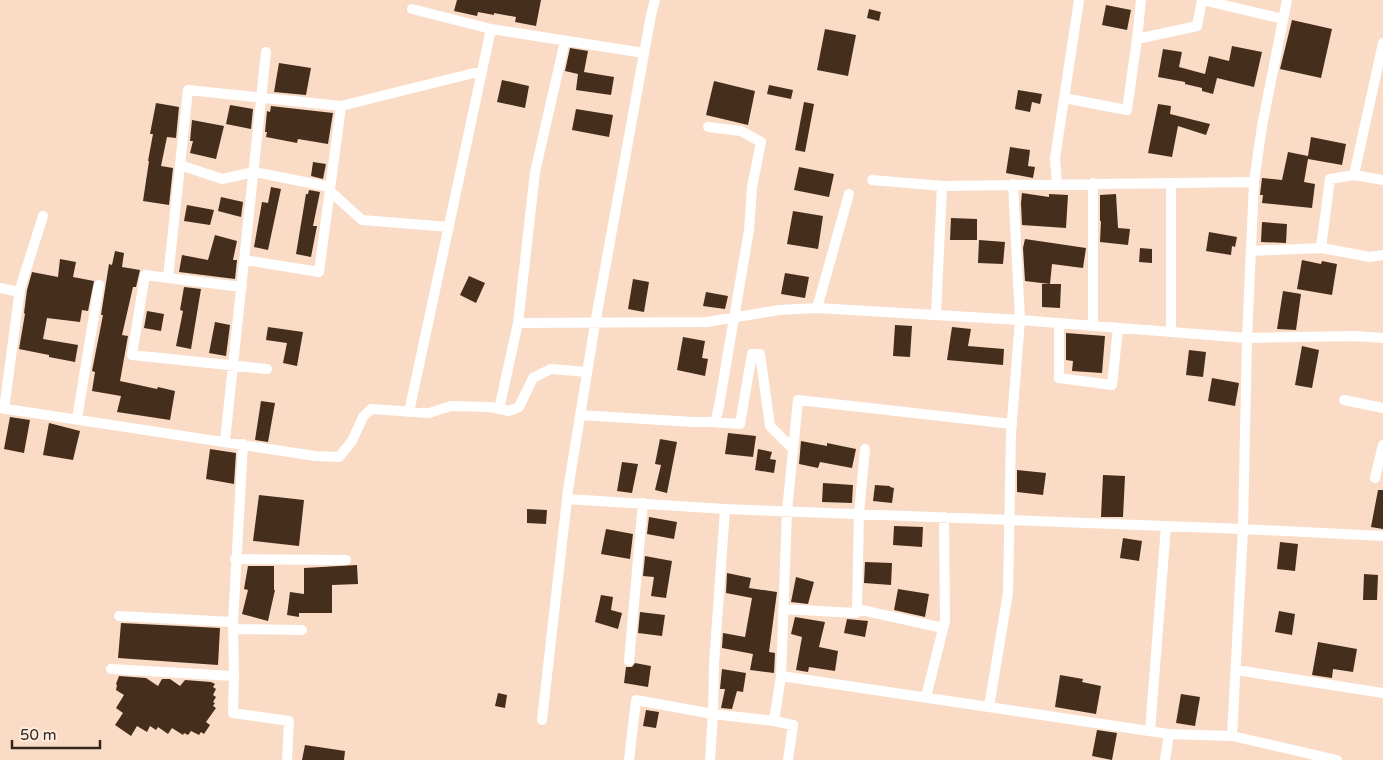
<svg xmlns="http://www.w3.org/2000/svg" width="1383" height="760" font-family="'Varela Round',sans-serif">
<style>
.building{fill:#452e1c}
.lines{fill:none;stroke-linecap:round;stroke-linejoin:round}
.minor{stroke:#fff;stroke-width:10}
</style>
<rect width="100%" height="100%" fill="#fadbc5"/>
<path class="building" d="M457,0H541L536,26L515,22L516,17L494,13V15L478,12L477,16L454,11Z
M1106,5L1131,10L1127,30L1102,25Z
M869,9L881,12L879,21L867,18Z
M1292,20L1332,29L1321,78L1280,69Z
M825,29L856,35L848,76L817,70Z
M1232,46L1262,52L1254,87L1217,78L1213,94L1202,91V88L1185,84V82L1158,77L1163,49L1182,52L1179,67L1205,74L1209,56L1229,61Z
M570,48L588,51L584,72L614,77L611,95L576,90L578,74L565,71Z
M279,63L311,68L306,95L274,92Z
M502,80L529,86L525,108L497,102Z
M714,81L755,91L748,125L706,115Z
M769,85L793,90L791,99L767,94Z
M1018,90L1042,94L1040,104L1032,102L1030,112L1015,109Z
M804,102L814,104L805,152L795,150Z
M156,103L179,107L176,138L167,137L161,166L173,168L169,205L143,201L149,161H148L153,134H150Z
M1158,104L1171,106L1170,114L1210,124L1206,135L1178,126L1172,157L1148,153Z
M230,105L253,109L251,129L226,124Z
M271,106L333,113L328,144L298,139L297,143L266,137L267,132H265L267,111L270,112Z
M576,109L613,115L609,137L572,130Z
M192,120L224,126L216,159L190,153L193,141H190Z
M1311,137L1346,144L1342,165L1308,159L1304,182L1315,184L1312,208L1262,203L1263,195H1260L1262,178L1282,180L1288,152L1308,156Z
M1010,147L1030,150L1028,166L1035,167L1033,178L1006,173Z
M313,162L326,164L323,179L311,176Z
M799,167L834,174L829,197L794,190Z
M271,187L281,189L268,250L254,247L262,202L268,203Z
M309,190L320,192L313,226H317L311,257L296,254L306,194H308Z
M1022,193L1049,197V194L1068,195L1066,228L1022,225L1021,203Z
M1116,194L1118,228L1130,229L1128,245L1100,242L1101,221H1100V195Z
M221,197L243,202L241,217L218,211Z
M187,205L214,210L210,225L184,221Z
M793,211L823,216L818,249L787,244Z
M951,218L977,219V240H950Z
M1262,222L1287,224L1286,243L1261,242Z
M1209,232L1237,237L1235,247L1232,246L1231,255L1206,251Z
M215,235L237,241L233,260H237L235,279L179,272L182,255L208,260Z
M1025,239L1086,248L1083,268L1052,264L1050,284L1025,281L1023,248Z
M979,240L1005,242L1003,264L978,263Z
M1140,248L1152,249V263L1139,262Z
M115,251L124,253L122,267L140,270L136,287H133L122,335L128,336L120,381L157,389L158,387L175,391L170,420L117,412L121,396L92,391L95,372L92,371L103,315H101L106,283L109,264L112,265Z
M60,259L76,262L73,277L94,281L88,311L82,310L80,322L47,318L43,339L78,345L75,362L49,357V355L19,349L25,314L24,313L27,290L32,272L58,277Z
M1302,260L1321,264L1322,261L1337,264L1332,295L1297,289Z
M785,273L809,277L805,298L781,294Z
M469,276L485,283L476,303L460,295Z
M633,279L649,282L644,312L628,309Z
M1042,284H1061L1060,308L1042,307Z
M184,287L201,289L191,349L176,346L183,311L180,310Z
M1283,291L1301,294L1296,330L1277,329Z
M706,292L728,296L725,309L703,306Z
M147,311L164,314L161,331L144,328Z
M215,322L230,325L226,356L209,353Z
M895,325L912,326L910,357L893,356Z
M268,327L303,332L297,366L283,363L287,343L266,340Z
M952,327L971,329L968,346L1004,349L1003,365L947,360Z
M1066,333L1105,336L1102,373L1072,371L1073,361L1066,360Z
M683,337L705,341L702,358L708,359L705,376L677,370Z
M1302,346L1319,350L1312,388L1295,385Z
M1189,350L1206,352L1203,377L1186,375Z
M1212,378L1239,383L1235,406L1208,401Z
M261,401L275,403L268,442L255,440Z
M10,417L30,420L24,453L4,449Z
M49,423L80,431L73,460L43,455Z
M728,433L756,436L753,457L725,454Z
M660,439L677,442L667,493L655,490L661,465L655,464Z
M801,441L827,446V443L856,449L852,468L820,462L818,468L799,464Z
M210,449L236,453L234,484L206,479Z
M758,449L772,452L770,459L776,460L774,473L755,470Z
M622,462L638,464L632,493L617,491Z
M1017,470L1046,473L1043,495L1017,492Z
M1103,475L1125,476L1123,517H1101Z
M823,483L853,485L852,503L822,502Z
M875,485L890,486V487L894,488L892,503L873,501Z
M1378,490H1383V529L1371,527Z
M259,495L304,500L299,546L253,541Z
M527,509L547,510L546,524L527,523Z
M649,517L677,522L674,539L647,534Z
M894,526L923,527L922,547L893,545Z
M606,529L633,534L630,559L601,554Z
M1123,538L1142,541L1139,561L1120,558Z
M1280,542L1298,544L1295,571L1277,569Z
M645,556L672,561L666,598L651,596L654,577L643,576Z
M865,562L892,563L891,585L864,583Z
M357,565L358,584L332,585V613H299V617L287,615L290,592L304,594V568Z
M248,566H274V590H275L268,621L242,614L248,590L244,589Z
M727,573L751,578L749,588L777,592L769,652L775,653L774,673L750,670L753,654L722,648L723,633L745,637L752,598L726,593Z
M1364,574L1378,575L1377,600H1363Z
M796,577L814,582L808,604L791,602Z
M898,589L929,594L925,617L894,610Z
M601,595L613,597L611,610L622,613L618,629L595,622Z
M1279,611L1295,614L1292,635L1275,632Z
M640,612L665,615L662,636L638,633Z
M795,617L825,622L819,647L838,651L835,671L809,667L808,672L796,670L802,637L791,634Z
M847,619L868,621L865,637L844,633Z
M121,623L220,628L218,665L118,658Z
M1318,642L1357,649L1353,672L1333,669L1332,678L1312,675Z
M635,663L651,666L648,687L624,683L626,667H632Z
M722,669L746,673L743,692L737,691L732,709L721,708L725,689H720Z
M1060,675L1083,679L1082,682L1101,686L1096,714L1055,707Z
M119,676L146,678L158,686L162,679H170L180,686L185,680L211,682L215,684L213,687L216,689L213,695L216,697L213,702L215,703L213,706L216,708L206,722L210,725L204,734L201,732L199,735L191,731L188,735L184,733L183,735L172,728L168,734L158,727L156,730L150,726L147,732L137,726L131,736L115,725L123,713L116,708L124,695L116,690L117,685L116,684Z
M498,693L507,695L505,708L495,706Z
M1181,694L1200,697L1195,726L1176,723Z
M646,710L659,712L656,728L643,726Z
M1097,730L1117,733L1112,760L1092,756Z
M305,745L345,751L344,760H302Z"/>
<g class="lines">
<path class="minor" d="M1202,0L1283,19
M412,9L491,29L644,53
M1137,39L1197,26L1202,0
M1064,98L1127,110L1137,39L1141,0
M341,106L482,71
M180,165L222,179L254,172L330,187
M1354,175L1383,43
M872,180L942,186
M1093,183V326
M1057,184L1055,158L1079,0
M330,191L362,220L449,227
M1321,248L1330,179L1354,175L1383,180
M1251,251L1321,248L1370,257L1383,255
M245,260L319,272L341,106L188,90L168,278L145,275L132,355L267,369
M168,278L242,287
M0,288L19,292
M817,308L849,194
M936,315L942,186L1254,182
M518,323L707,322L779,310L817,308L1020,320L1247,338L1354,336L1383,338
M1059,323V378L1112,385L1118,328
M1171,332V183
M1344,400L1383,408
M0,408L315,456L339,457L352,441L363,417L371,409L429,413L451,406L490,407L509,411L519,407L533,378L551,369L587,372
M4,409L20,289L43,216
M499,409L518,323L535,172L565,41
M409,412L491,29
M580,415L693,422H715L719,406L749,230L752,187L761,142L741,131L708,127
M77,419L99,285
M713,422L740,424L752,354H760L770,426L793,449
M225,441L266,52
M243,444L233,622L234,676L233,713L289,721L287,760
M1375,478L1383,445
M567,499L725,509L1243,529L1383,536
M235,559L346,560
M783,609L856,613L857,609L943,628
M857,609L859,514L865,449
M119,616L233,622
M233,629L302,630
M629,661L643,503
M111,669L234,676
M1236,670L1383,693
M781,676L1169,734L1232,736L1337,760
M926,697L945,621L944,517
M989,707L1008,593L1011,433L1020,320L1013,184
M542,720L568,490L595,324L651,15L655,0
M1150,731L1166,526
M1232,736L1243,529L1247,338L1254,182L1262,126L1287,0
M629,760L636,700L713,714L714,664L725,509
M710,760L713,714L774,721
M788,760L793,725L774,721L781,676L787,511L798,400L1012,424
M1165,760L1169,734"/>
</g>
<path d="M12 740v8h88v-8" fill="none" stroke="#32261e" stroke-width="2.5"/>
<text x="20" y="740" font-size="15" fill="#32261e" stroke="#feebde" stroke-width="4" paint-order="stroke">50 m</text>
</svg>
